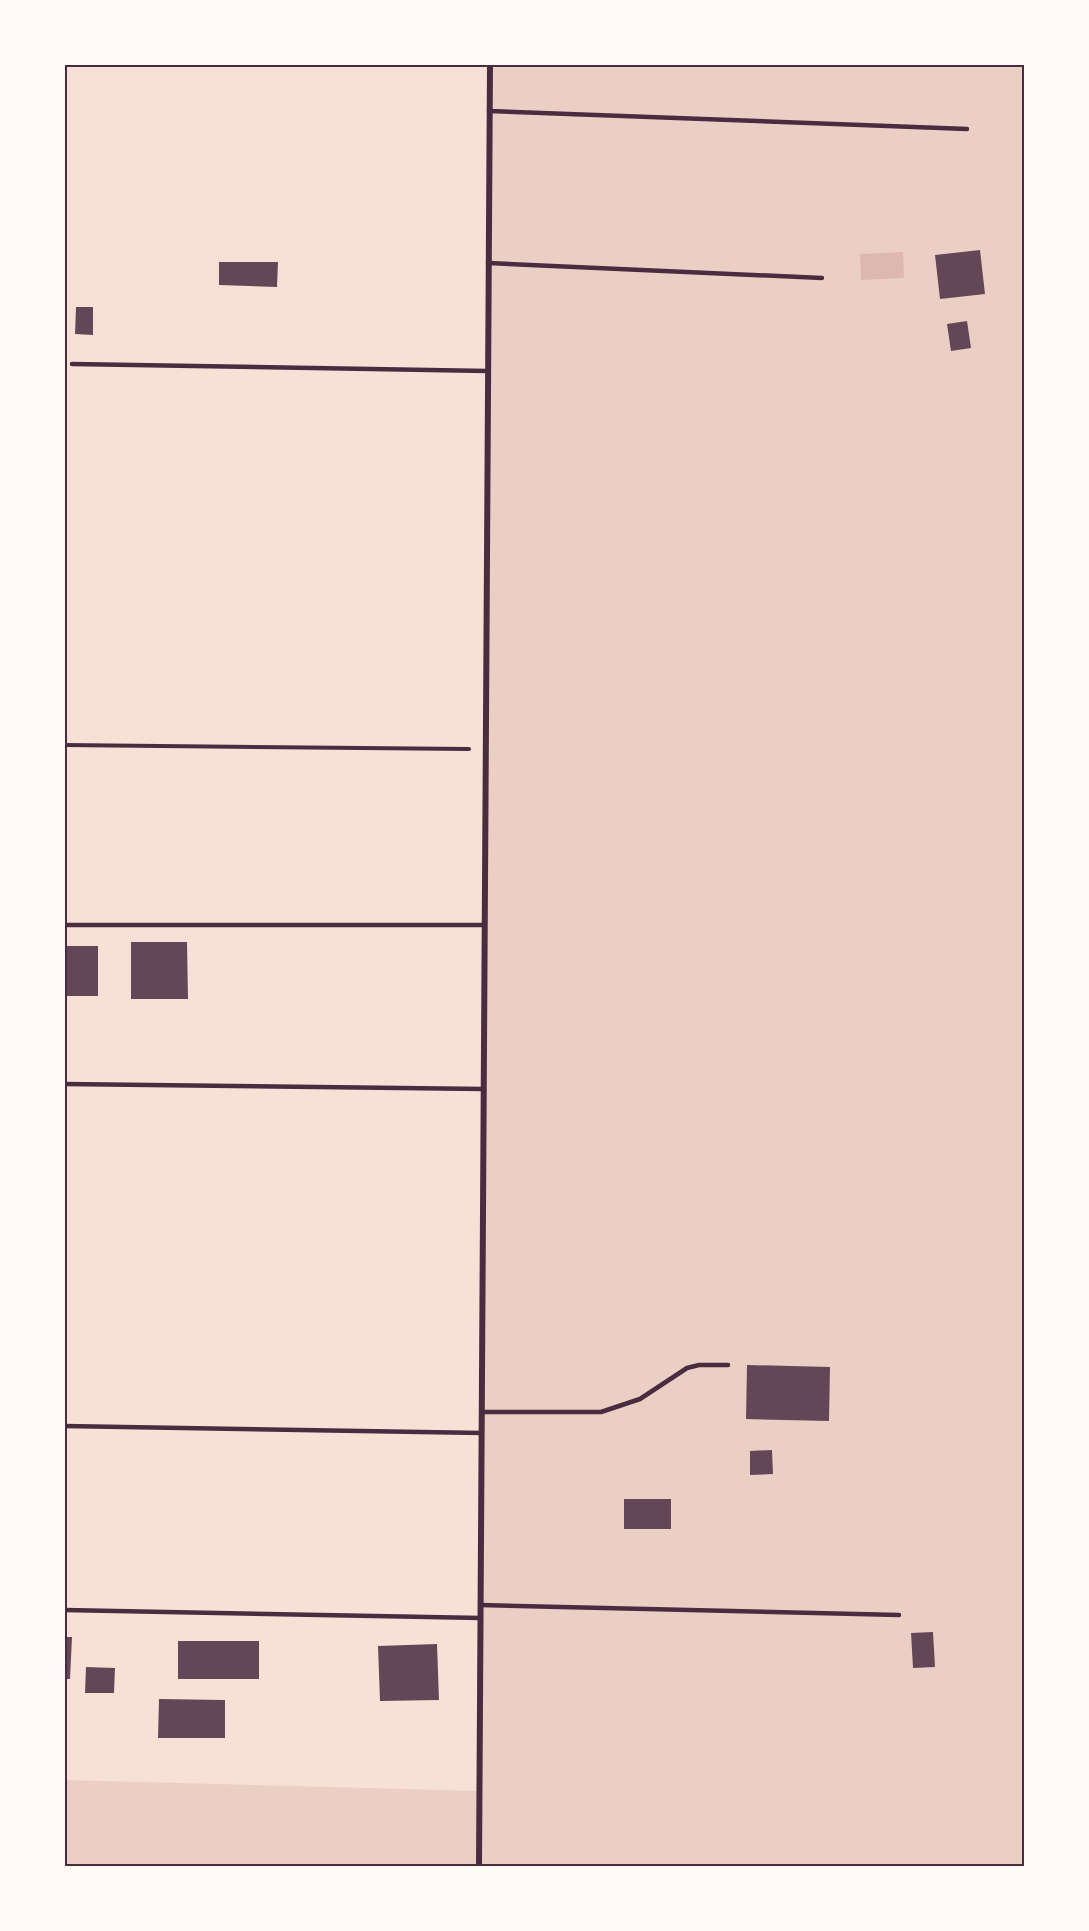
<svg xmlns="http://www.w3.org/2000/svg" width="1089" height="1931" font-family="'Zilla Slab',serif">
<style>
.green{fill:#ebcfc5}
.water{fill:#dcb8b0}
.building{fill:#644757}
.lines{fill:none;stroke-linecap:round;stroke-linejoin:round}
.path{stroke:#4a2c40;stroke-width:4}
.service{stroke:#4a2c40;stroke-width:4.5}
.minor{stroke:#4a2c40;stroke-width:6}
.neatline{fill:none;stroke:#4a2c40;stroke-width:2}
</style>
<rect width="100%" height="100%" fill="#f7e1d7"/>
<path class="green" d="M490,65H1024V1866H65V1780L479,1791Z"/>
<path class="water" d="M903,252L904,278L861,280L860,254Z"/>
<path class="building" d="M980,250L985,294L940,299L935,255Z
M219,262H278L277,287L219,285Z
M76,307H93V335L75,334Z
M967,321L971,348L951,351L947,324Z
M131,942H187L188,999H131Z
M64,946H98V996H64Z
M747,1365L830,1367L829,1421L746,1419Z
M772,1450L773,1474L750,1475V1451Z
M624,1499H671V1529H624Z
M933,1632L935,1667L913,1668L911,1633Z
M64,1637H72L70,1679H64Z
M178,1641H259V1679H178Z
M437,1644L439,1700L380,1701L378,1646Z
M86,1667L115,1668L114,1693H85Z
M159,1699L225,1700V1738H158Z"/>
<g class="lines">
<path class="path" d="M64,745L469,749"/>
<path class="service" d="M489,111L967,129
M488,263L822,278
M72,364L488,371
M64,925H484
M64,1084L484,1089
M482,1412H601L640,1399L687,1368L699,1365H728
M64,1426L482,1433
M480,1605L899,1615
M64,1610L481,1618"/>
<path class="minor" d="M479,1866L490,64"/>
</g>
<rect width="1089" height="1931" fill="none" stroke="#fffaf5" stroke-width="132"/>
<rect x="66" y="66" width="957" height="1799" class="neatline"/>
</svg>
